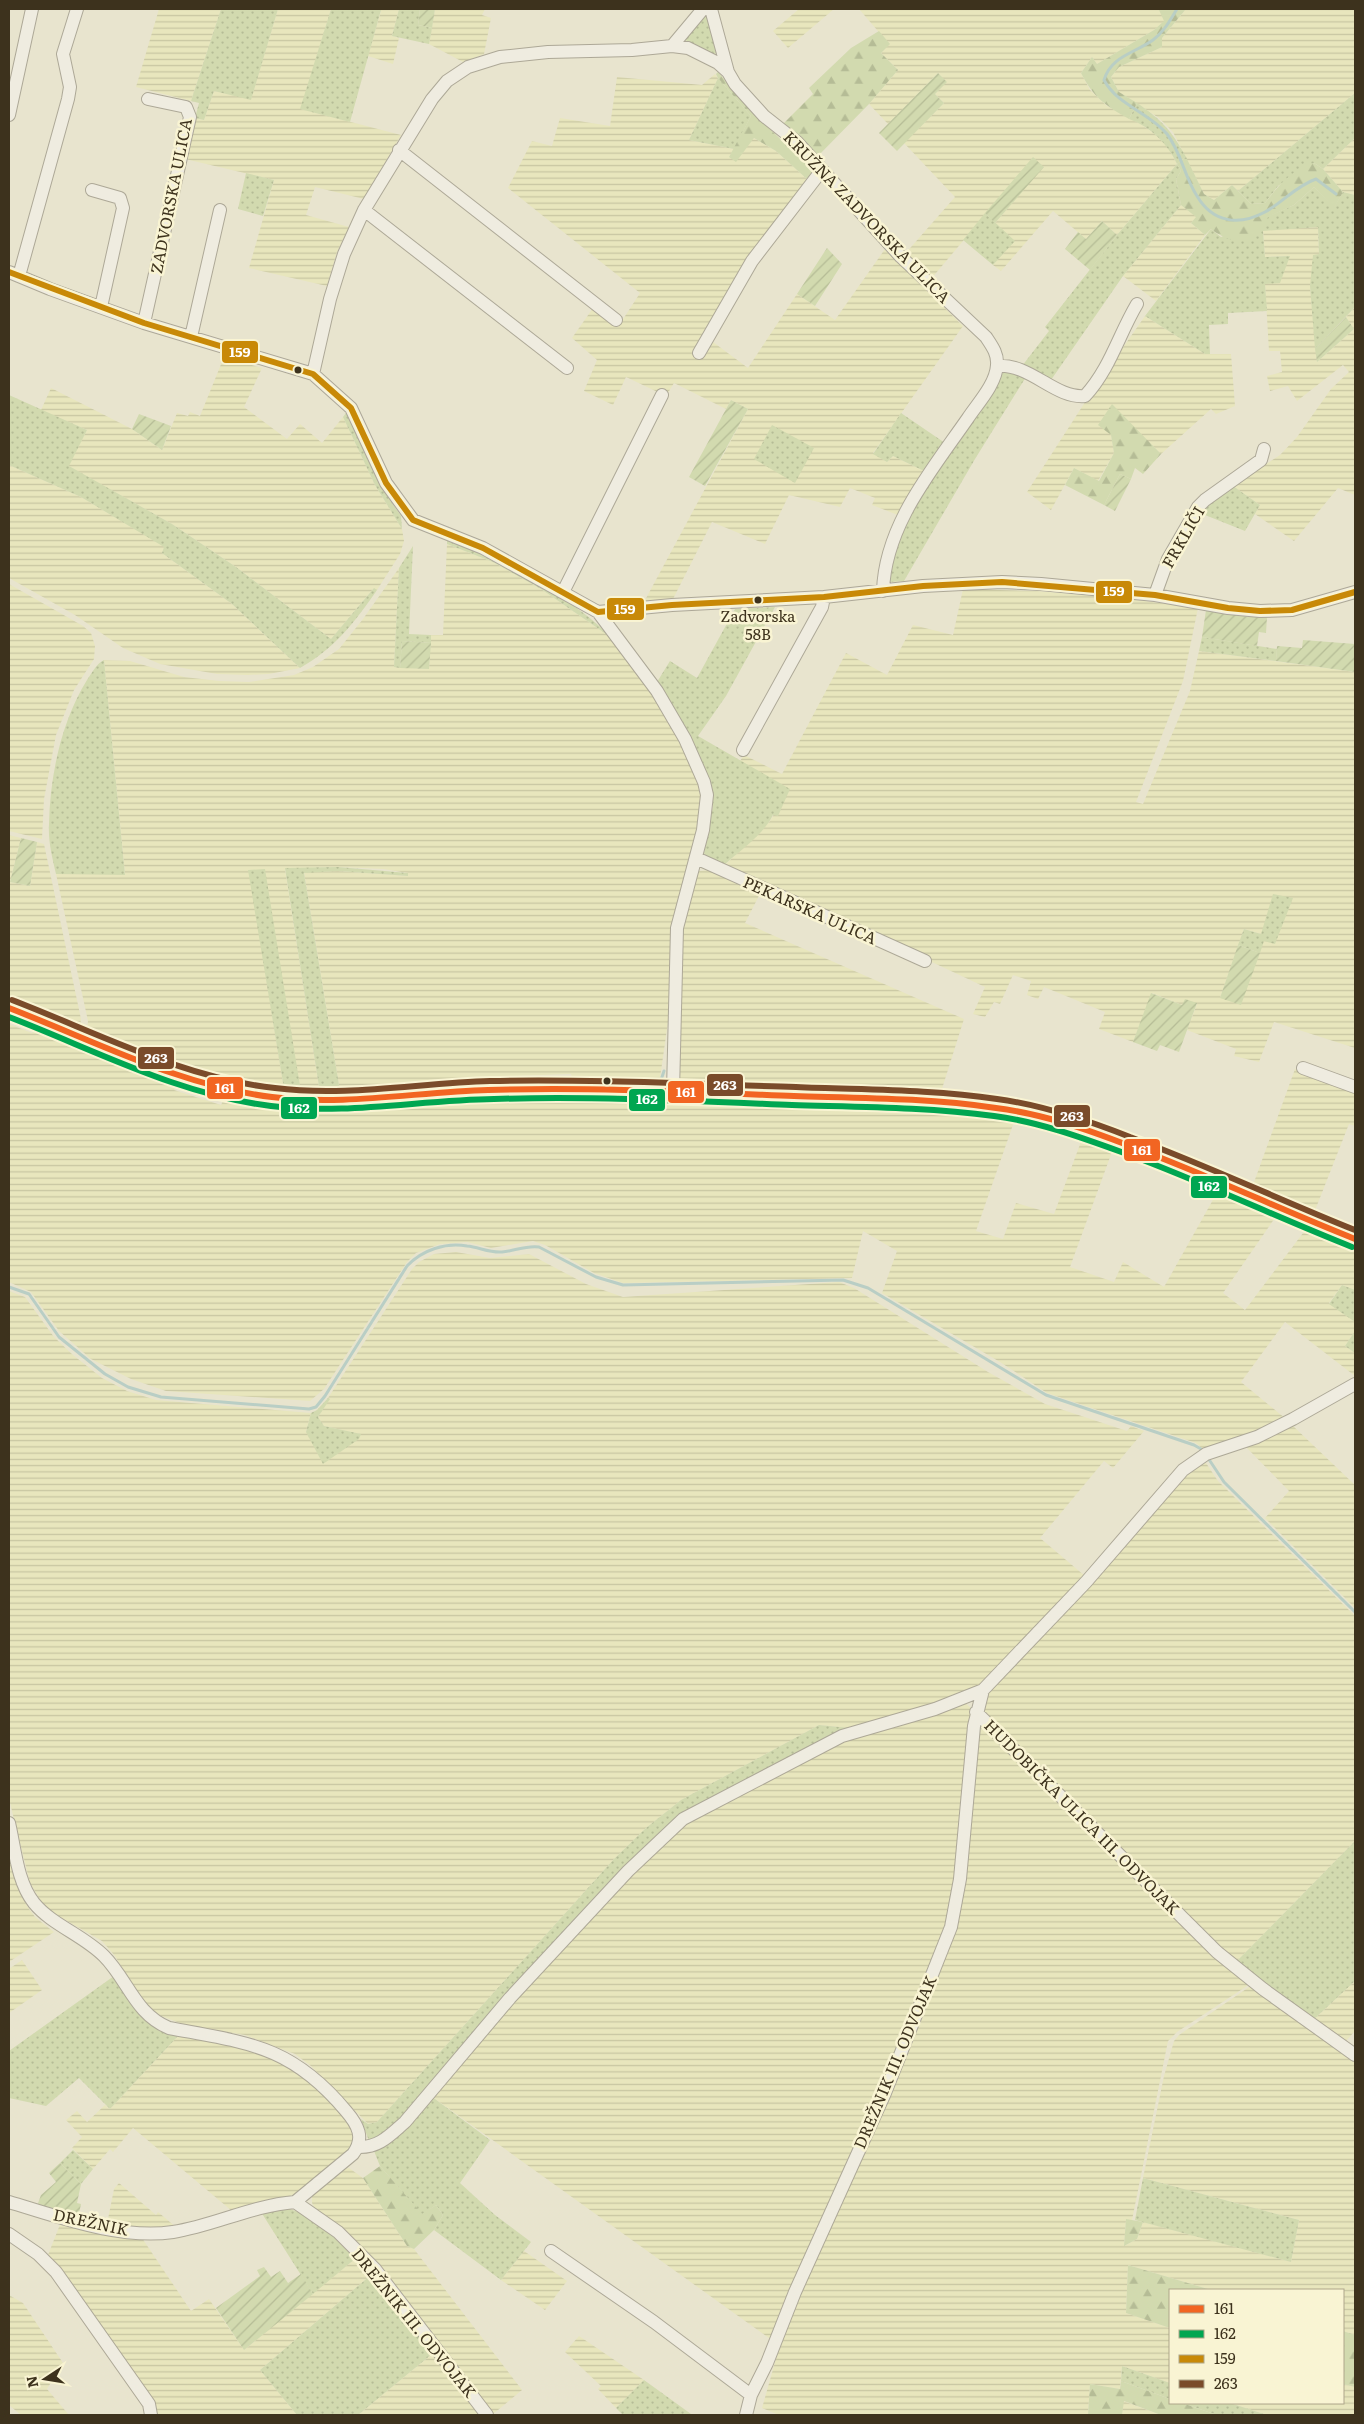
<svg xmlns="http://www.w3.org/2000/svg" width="1364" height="2424" font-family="Literata,serif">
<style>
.farmland{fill:url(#farmland-rules);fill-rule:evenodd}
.grass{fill:url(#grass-dots)}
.forest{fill:url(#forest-firs)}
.garden{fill:url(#garden-furrows)}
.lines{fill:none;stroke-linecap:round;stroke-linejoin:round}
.stream{stroke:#b9cec5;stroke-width:3}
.street-casing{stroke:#ada897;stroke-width:14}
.secondary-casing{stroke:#9d9886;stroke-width:19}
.street{stroke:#efece0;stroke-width:12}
.secondary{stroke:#efece0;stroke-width:18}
.bus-1-casing{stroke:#f9f4d3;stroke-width:10}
.bus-2-casing{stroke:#f9f4d3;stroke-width:10}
.bus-3-casing{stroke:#f9f4d3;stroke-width:10}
.bus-4-casing{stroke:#f9f4d3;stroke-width:10}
.bus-1{stroke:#f26522;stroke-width:6}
.bus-2{stroke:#00a651;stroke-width:6}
.bus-3{stroke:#c88907;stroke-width:6}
.bus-4{stroke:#7a4b2a;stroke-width:6}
.bus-dot{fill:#3d321d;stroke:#f9f4d3;stroke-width:2}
.labels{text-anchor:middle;stroke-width:5;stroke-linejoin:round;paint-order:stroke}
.bus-label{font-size:15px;fill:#3d321d;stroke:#f9f4d3}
.street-label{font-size:16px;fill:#3d321d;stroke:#f9f4d3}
.line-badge{stroke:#f9f4d3;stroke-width:2}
.badge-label{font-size:14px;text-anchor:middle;font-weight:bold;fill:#fff}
</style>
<defs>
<pattern id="farmland-rules" width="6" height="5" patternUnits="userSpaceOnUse" patternTransform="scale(1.25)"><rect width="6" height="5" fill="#e8e6bd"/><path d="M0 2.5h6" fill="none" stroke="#c8c6a2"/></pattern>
<pattern id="grass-dots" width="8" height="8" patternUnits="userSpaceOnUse" patternTransform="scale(1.25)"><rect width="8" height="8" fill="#d2daaf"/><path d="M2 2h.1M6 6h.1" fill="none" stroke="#b5bc96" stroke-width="1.8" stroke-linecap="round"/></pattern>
<pattern id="forest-firs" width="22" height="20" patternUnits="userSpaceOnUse" patternTransform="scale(1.25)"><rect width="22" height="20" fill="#d2daaf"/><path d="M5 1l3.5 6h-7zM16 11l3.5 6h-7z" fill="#b5bc96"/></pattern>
<pattern id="garden-furrows" width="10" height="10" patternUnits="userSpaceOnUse" patternTransform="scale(1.25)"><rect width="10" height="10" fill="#d2daaf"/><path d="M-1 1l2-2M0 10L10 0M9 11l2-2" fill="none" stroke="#b5bc96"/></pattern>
</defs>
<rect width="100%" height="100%" fill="#e8e4ce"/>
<path class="farmland" d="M159,9H221L191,101L136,87Z
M278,9H331L301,109L401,135L364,199L315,187L306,215L349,227L337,252L327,286L249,268L274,180L185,159L195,118L204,120L214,91L251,99Z
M376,9H399L392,36L399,38L393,64L368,56L381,11Z
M435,9H485L482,15L491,18L484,54L463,62L429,44Z
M799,9H834L788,48L773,31Z
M859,9H1160L1165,21L1154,30L1097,64L1092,57L1081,73L1090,90L1107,106L1139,123L1155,134L1168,147L1177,164L1117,235L1102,221L1086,239L1053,211L1001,271L993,265L1014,241L995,223L1043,167L1033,158L931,279L904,255L955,197L904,143L944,103L935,94L946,82L938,73L888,124L869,104L898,70L881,53L889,44Z
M1186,9H1355V93L1238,191L1232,185L1214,200L1204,194L1173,132L1159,118L1119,92L1111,77L1119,67L1162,47V38Z
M715,74L718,78L689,140L734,149L729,157L754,138L776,151L808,180L697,352L704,357L713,342L748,368L797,294L835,320L885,249L963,326L873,453L887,462L893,456L924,471L898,515L872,505L875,498L850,488L840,507L789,495L765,544L712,522L673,599L644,602L748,409L731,400L726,409L674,383L666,396L626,377L613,405L584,391L597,360L572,338L593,308L618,327L640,293L508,188L532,141L552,146L560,118L610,126L617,77L702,85Z
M1355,138V195L1343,192L1323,169Z
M1181,205L1197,217L1191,223L1205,235L1156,301L1123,276Z
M1318,227L1319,254L1310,286L1317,362L1354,329L1346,317L1355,307V495L1338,488L1294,541L1255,514L1260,505L1233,486L1280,455L1297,437L1331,389L1349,372L1343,365L1297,401L1288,386L1270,391L1267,376L1282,372L1280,351H1269L1265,284L1290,256L1265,257L1263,230Z
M1145,316L1205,354H1231L1235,406L1216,414L1211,409L1161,454L1111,405V435L1114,453L1098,481L1074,468L1051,510L1027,492L1089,396Z
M224,357L262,368L244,407L287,439L300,424L322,443L343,417L375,485L402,529L404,541L400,554L377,590L373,589L331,639L236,567L172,524L68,466L87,430L41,410L51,388L132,429L162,450L177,413L188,416L190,412L200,416Z
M9,465L81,497L165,547L162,553L232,604L300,668L269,674L248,675L217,674L160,664L123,648L75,615L9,578Z
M447,544L493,562L541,589L609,636L652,694L679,740L698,783L701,799L699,826L671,926L668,1022L660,1078L572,1077L571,1074L484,1077L340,1091L304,872L338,871L408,876V873L383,869L338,867L285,869L320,1093L301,1092L249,870L284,1089L255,1086L196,1070L166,1061L87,1031L88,1021L56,874H125L104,660L130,661L184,677L219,681L249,682L294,675L313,667L339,649L363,619L399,568L394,667L429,669L431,635H443Z
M9,584L83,626L91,633L95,646L94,659L74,690L56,735L44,799L42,839L9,831Z
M963,589L1036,591L1121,598L1198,608L1183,681L1136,802L1143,804L1190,691L1199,651L1355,672V1048L1274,1022L1259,1062L1234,1056L1236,1049L1187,1030L1197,1004L1182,1005L1152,993L1133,1042L1099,1029L1105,1012L1044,987L1038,999L1027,995L1031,981L1013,975L1000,1004L994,1002L985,1017L973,1014L985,987L725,865L770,821L789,789L740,761L744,755L782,774L846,653L887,675L913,625L953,635ZM1244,929L1261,934L1275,943L1264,940L1220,998Z
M9,835L21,838L10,882L30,886L37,842L44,844L81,1019L80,1029L9,1000Z
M712,870L761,892L745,923L964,1019L941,1092L683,1083L679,1078L681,932L698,871Z
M9,1024L32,1033L36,1029L139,1071L177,1084L174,1090L221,1105L223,1101L290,1112H358L517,1099L665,1105L935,1110L1015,1119L976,1231L1003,1239L1016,1203L1054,1214L1082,1139L1113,1149L1070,1267L1114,1282L1123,1262L1164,1287L1219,1189L1277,1215L1223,1293L1245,1310L1306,1229L1355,1250V1290L1342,1285L1329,1303L1355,1322V1331L1345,1346L1355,1353V1376L1285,1322L1241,1382L1286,1419L1252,1435L1204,1450L1196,1443L1047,1393L1000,1362L882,1293L897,1251L863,1231L852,1278L623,1283L594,1273L545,1245L533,1241L491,1248L467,1242L440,1244L416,1253L407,1262L324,1389L310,1401L166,1391L131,1379L91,1359L59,1331L31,1292L9,1282Z
M1295,1069L1355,1091V1126L1349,1124L1314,1213L1253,1185Z
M456,1252L490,1258L529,1254L586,1284L623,1297L839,1282L854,1288L988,1372L1045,1404L1127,1431L1131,1426L1144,1431L1113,1468L1104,1461L1040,1538L1085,1576L978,1689L899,1715L849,1728L819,1725L681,1800L646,1828L614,1859L377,2122L368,2124L311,2066L295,2054L245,2035L185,2025L156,2014L138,1994L115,1956L102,1941L55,1914L42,1903L30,1883L9,1799V1291L25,1297L54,1337L73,1355L102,1378L127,1391L156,1400L311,1413L306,1432L360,1434L324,1426L318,1417L329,1399L328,1398L412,1269L419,1262L434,1254Z
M1292,1425L1355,1485V1608L1265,1518L1289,1491L1246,1447Z
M1204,1460L1218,1481L1355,1616V1841L1235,1963L981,1711L988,1693L1176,1484Z
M965,1703L972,1709L960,1839L947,1923L921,1994L773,2341L431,2096L465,2056L631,1875L683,1824L828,1746Z
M979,1726H984L1250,1984L1177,2032L1168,2041L1132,2220H1126L1124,2246L1137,2239L1143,2222L1291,2262L1299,2220L1143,2178L1164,2076L1174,2041L1179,2035L1252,1985L1355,2059V2335L1343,2331V2290H1211L1128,2265L1126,2313L1170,2328V2383L1122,2366L1120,2389L1090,2384L1088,2415H779L762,2408L785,2327L946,1954Z
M9,1848L21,1892L27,1906L35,1917L54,1932L9,1962Z
M22,1960L42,1990L9,2013V1969Z
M1355,1981V2031L1344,2043L1312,2021Z
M178,2036L224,2043L288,2063L348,2118L354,2135L350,2148L340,2160L300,2191L286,2198L232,2211L133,2128L113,2152L110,2149L93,2169L72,2148L82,2137L66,2120L77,2111L87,2122L105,2105L110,2109Z
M349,2168L363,2178L407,2246L414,2249L522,2390L492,2415L399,2295L316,2210L312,2203V2195L343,2169Z
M119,2183L156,2215L158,2212L177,2228L158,2230L107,2224L114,2189Z
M61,2222L142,2238L191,2311L209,2299L244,2350L356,2258L372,2274L260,2370L297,2415H154L63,2274L48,2255Z
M524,2251L567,2281L545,2310L501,2280Z
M9,2295L23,2303L63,2363L47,2389L69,2415H21L9,2405Z
M579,2336L644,2380L616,2408L598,2389L601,2386L565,2352Z
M432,2354L480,2415H358Z
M1343,2384L1355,2387V2415H1267L1230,2403H1343Z
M1123,2401L1161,2415H1122Z"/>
<path class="grass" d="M221,9H278L251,100L214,91L204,120L195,118L199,103L191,101Z
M331,9L381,10L350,122L300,109Z
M399,9H420L418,25L432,28L429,44L392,36Z
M705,16L709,17L717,53L714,54L685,40Z
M718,78L751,116L734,149L689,140Z
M1355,93V138L1323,169L1314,163L1278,186L1265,203L1251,204L1238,191Z
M1137,103C1162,120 1172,131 1186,157L1177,164L1181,171L1176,179L1181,205L1123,276L1051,380L1022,366L1049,331L1045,327L1117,235L1177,164C1167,143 1151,127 1129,119Z
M246,173L274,180L263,216L238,209Z
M1314,187L1334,207L1343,192L1355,195V307L1315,349L1310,286L1313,255L1319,254L1318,227L1263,231L1265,257L1290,256L1280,283L1265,284L1267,311L1228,313V324L1209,325L1210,354H1205L1145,316L1211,229L1221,237L1294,205Z
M985,213L1015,241L993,265L963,240Z
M1007,370L1026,377L975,459L904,581L890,582L893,554L910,516L937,471L992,394L1002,374Z
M9,395L87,430L69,466L172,524L236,567L331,639L374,588L377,590C355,622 334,649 300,668L232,604L162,553L164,547L81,497L9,465Z
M346,413L380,485L401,516L402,529L375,485L343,417Z
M901,413L945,443L924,471L893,456L887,462L873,454Z
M772,425L814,448L795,483L754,459Z
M1233,486L1260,505L1245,531L1200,513L1206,505Z
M447,540C492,556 578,600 609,636L541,589L493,562L447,544Z
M413,546L409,634L431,635V643L402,641L400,668L394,667L399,568Z
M775,607L726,696L698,736L790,789L778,816L773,815C763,835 741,850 724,865L706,857L704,853L713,806V795L657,682L670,661L697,678L735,609Z
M1202,637L1277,649L1276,661L1199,651Z
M104,660L125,875L56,874C52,857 48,841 49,824C50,776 61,722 87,680C92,673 96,664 104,660Z
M338,867L408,873V876L338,871L304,873L340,1091L320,1093L285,868Z
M265,869L301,1092L284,1089L248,870Z
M1273,894L1293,898L1275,944L1264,941L1260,953L1238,945L1244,929L1261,934Z
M1342,1285L1355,1290V1322L1329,1304Z
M1355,1331V1353L1345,1346Z
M328,1398L330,1399L318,1417L324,1426L361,1434L359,1439L323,1464L306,1432L311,1413L317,1410Z
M819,1725L849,1728L681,1816L400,2119L382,2137L369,2141L361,2119L368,2124L377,2122L614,1859L646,1828L681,1800Z
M1355,1841V1981L1312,2021L1235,1963Z
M114,1976L165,2032L178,2036L110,2109L79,2078L46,2106L9,2098V2051Z
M431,2096L490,2140L460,2183L495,2215L531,2242L501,2280L434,2230L443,2215L436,2205L422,2215L380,2166L374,2151L391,2140Z
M73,2150L93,2169L81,2184L60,2163Z
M1143,2178L1299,2220L1291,2262L1135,2220Z
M286,2208C314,2215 336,2238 356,2258L313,2294L261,2212Z
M372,2274L432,2354L358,2415H297L260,2370Z
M1122,2366L1170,2383V2399L1121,2381Z
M644,2380L691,2414L690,2415H623L616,2408Z
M1182,2403H1230L1267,2415H1217Z"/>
<path class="forest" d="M1160,9H1186L1162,38V47L1119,67L1111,77L1119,92L1137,103L1129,119C1106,106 1093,97 1081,73L1092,57L1097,64L1154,30L1164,21L1159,10Z
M879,31L890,44L881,53L898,70L869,104L817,157L783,124L813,94L809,88L851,48Z
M718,72L752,112L814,171L808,180L776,151L754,138L736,162L729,157L751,116L718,78L716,74Z
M1186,157L1204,194L1214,200L1232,185L1251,204L1265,203C1279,185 1291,170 1314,163L1323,169L1343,192L1334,208L1314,187L1294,205L1268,217C1258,245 1234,247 1211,229L1205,235L1191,223L1196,217L1181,205L1176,179L1181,171L1177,164Z
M1112,404L1161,454L1143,474L1135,468L1131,479L1120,474L1104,505L1065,485L1074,468L1099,481L1114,453L1111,435L1098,425Z
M380,2166L422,2214L436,2205L443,2215L434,2230L414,2249L407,2246L363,2178Z
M1126,2219L1143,2222L1137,2239L1124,2246Z
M1128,2265L1211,2290H1170V2328L1126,2313Z
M1343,2331L1355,2335V2387L1343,2384Z
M1121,2381L1170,2399V2403H1182L1217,2415H1161L1124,2401L1122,2415H1088L1090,2384L1120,2389Z"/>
<path class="garden" d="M420,9H435L432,28L418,25Z
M938,73L947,82L935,94L944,103L897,151L879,133Z
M1033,157L1044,167L995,223L985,213Z
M1102,221L1117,235L1090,270L1065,249L1078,232L1086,239Z
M827,248L842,264L815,306L797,294Z
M1346,317L1354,329L1317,362L1315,349Z
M731,400L748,409L705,486L689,477Z
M139,414L171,426L162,450L132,429Z
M1120,474L1131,479L1115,511L1104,505Z
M1206,610L1249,617H1267L1266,633L1259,632L1257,646L1202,637Z
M1303,640L1355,644V672L1276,661L1277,646L1302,648Z
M402,641L431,643L429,669L400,668Z
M21,838L37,842L30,886L10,882Z
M1238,945L1260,953L1241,1005L1220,998Z
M1151,993L1182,1005L1185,999L1197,1003L1179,1052L1160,1045L1157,1051L1133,1042Z
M60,2163L81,2184L77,2203L81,2204L78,2218L37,2206L41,2195L56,2182L49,2173Z
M264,2267L271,2277L280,2271L288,2283L301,2274L313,2294L244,2350L216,2308L260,2276L257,2270Z"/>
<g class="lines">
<path class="stream" d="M1177,9C1170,20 1164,32 1153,40C1135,53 1111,56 1104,80C1118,106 1149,112 1167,134C1182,154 1184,176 1197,196C1213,223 1239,226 1265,212C1283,202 1296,186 1316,179L1336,194
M595,1081L616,1079L661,1080L664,1071
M9,1287L29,1294L59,1337L105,1374L128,1387L161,1397L309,1409L316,1407L325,1396L407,1266C422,1250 446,1242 467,1246C479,1247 489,1253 502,1252C515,1251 526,1245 539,1247L596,1277L623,1285L843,1280L868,1288L1046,1395L1194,1445L1201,1449
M1208,1458L1224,1482L1355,1612"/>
<g class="street-casing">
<path id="street" d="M711,9L728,72
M672,46L703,9
M9,115L32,9
M399,150L616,320
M92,190L120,198L123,208L101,307
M364,210L567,368
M9,272L50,289L144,323L313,374L351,408L386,483L413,520L483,548L598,612L672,605L824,597L923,586L1002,582L1041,584L1155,595L1228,608L1260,611L1292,610L1355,592
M19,276L68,99L70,87L63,54L77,9
M144,323L190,117L186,107L148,99
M191,337L220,210
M699,353L752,261L822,170
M997,366C1030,363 1055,399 1085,396C1110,369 1119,334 1137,304
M313,374L330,299L344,254L364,210L432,99L447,81L468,67L500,57L548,52L632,50L672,46L688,48L718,63L728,72L735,84L764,116L797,142L901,257L986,337C992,346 998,354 997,365C996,384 978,403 968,418C932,470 885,525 883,591
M564,590L662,395
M1155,595L1168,559L1198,507L1205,500L1261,460L1264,449
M598,612L657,691L685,739L704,782L707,795L703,830L677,928L673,1091
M743,750L822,607L824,597
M696,858L925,961
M1303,1068L1355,1087
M976,1712L1217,1952L1263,1989L1355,2055
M9,1823C15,1848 17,1882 34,1903C52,1925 83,1935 104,1956C128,1980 135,2014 169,2028C248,2043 291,2045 346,2111C358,2125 365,2138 353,2154L295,2202
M358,2147C379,2148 390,2135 405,2122L510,1998L628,1871L683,1819L842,1736L935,1709L983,1690
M9,2202C59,2217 121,2240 173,2232C216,2225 250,2206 295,2202L338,2232L375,2269L487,2415
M9,2234L38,2254L56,2272L149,2404L151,2415
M551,2251L654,2322L751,2395
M746,2415L751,2395L767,2363L795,2292L885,2093L951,1927L960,1879L974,1726L983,1690L1086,1582L1183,1470L1206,1454L1257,1437L1293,1419L1355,1384"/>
</g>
<g class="secondary-casing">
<path id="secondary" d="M9,1008C96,1040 179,1086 272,1097C345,1106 415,1091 488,1090C590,1087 692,1092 794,1096C871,1099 948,1098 1024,1112C1055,1118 1087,1130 1117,1141C1198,1170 1275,1208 1355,1239"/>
</g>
<use href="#street" class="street"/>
<use href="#secondary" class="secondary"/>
<g class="bus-1-casing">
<path id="bus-1" d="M9,1008C95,1041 180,1086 272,1097C344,1106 416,1092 488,1090C590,1087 692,1092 794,1096C862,1098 929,1098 996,1108C1043,1114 1086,1129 1130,1146C1206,1174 1279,1209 1355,1239"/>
</g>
<g class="bus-2-casing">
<path id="bus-2" d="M9,1017C95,1050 179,1095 271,1106C345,1115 420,1100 494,1099C593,1096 693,1101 792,1105C859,1107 927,1107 994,1116C1040,1122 1083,1138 1127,1154C1203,1182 1276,1217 1352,1247"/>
</g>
<g class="bus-3-casing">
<path id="bus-3" d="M9,272L144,323L313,374L351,408L386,483L413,520L483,548L598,612L672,605L824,597L923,586L1002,582L1155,595L1228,608L1260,611L1292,610L1355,592"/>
</g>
<g class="bus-4-casing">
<path id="bus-4" d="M12,1000C98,1033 183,1078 275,1088C346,1097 418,1083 490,1081C592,1079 694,1084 796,1087C863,1090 930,1089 997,1099C1043,1105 1087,1120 1130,1137C1206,1165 1280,1200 1355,1230"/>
</g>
<use href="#bus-1" class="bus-1"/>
<use href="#bus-2" class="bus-2"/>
<use href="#bus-3" class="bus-3"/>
<use href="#bus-4" class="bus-4"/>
</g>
<g class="bus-dot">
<circle cx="298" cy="370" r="4.5"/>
<circle cx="758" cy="600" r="4.5"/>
<circle cx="607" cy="1081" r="4.5"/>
</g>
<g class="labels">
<g class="bus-label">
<text x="758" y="622">Zadvorska<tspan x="758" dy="18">58B</tspan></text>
</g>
<g class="street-label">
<text transform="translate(171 196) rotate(-79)" y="6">ZADVORSKA ULICA</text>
<text transform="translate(867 217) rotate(46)" y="6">KRUŽNA ZADVORSKA ULICA</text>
<text transform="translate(1183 537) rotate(-60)" y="6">FRKLIČI</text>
<text transform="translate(810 910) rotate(24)" y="6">PEKARSKA ULICA</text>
<text transform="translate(1082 1817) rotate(45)" y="6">HUDOBIČKA ULICA III. ODVOJAK</text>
<text transform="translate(895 2062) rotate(-67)" y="6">DREŽNIK III. ODVOJAK</text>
<text transform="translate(91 2222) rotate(12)" y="6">DREŽNIK</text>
<text transform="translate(414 2323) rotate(51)" y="6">DREŽNIK III. ODVOJAK</text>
</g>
</g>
<g class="line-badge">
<rect x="221" y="340" width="38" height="24" rx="5" fill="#c88907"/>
<rect x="1095" y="580" width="38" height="24" rx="5" fill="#c88907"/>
<rect x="606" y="597" width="39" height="24" rx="5" fill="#c88907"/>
<rect x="137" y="1046" width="38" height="24" rx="5" fill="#7a4b2a"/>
<rect x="706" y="1073" width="38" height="24" rx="5" fill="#7a4b2a"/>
<rect x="206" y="1076" width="38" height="24" rx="5" fill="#f26522"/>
<rect x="667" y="1080" width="38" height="24" rx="5" fill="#f26522"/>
<rect x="628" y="1088" width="38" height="24" rx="5" fill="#00a651"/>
<rect x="280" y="1096" width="38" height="24" rx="5" fill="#00a651"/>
<rect x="1053" y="1104" width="38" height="24" rx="5" fill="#7a4b2a"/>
<rect x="1123" y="1138" width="38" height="24" rx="5" fill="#f26522"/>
<rect x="1190" y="1175" width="38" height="24" rx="5" fill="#00a651"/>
</g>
<g class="badge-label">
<text x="240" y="357">159</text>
<text x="1114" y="596">159</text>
<text x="625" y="614">159</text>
<text x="156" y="1063">263</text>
<text x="725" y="1090">263</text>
<text x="225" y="1093">161</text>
<text x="686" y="1097">161</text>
<text x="647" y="1104">162</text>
<text x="299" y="1113">162</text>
<text x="1072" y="1121">263</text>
<text x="1142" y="1155">161</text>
<text x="1209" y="1191">162</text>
</g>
<rect width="1364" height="2424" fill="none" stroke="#3d321d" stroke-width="20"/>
<rect x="1169" y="2289" width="175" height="115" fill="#f9f4d3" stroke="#aea68a"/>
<rect x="1179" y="2305" width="25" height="8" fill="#f26522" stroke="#aea68a"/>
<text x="1214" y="2314" font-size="15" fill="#3d321d">161</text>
<rect x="1179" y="2330" width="25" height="8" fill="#00a651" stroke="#aea68a"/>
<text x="1214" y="2339" font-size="15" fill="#3d321d">162</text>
<rect x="1179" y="2355" width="25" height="8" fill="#c88907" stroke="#aea68a"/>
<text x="1214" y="2364" font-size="15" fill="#3d321d">159</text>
<rect x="1179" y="2380" width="25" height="8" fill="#7a4b2a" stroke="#aea68a"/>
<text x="1214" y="2389" font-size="15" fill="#3d321d">263</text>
<g transform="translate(45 2379) rotate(258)" stroke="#f9f4d3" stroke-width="4" paint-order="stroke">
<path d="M0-4L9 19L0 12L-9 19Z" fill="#3d321d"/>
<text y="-8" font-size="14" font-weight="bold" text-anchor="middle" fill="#3d321d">N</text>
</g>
</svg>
